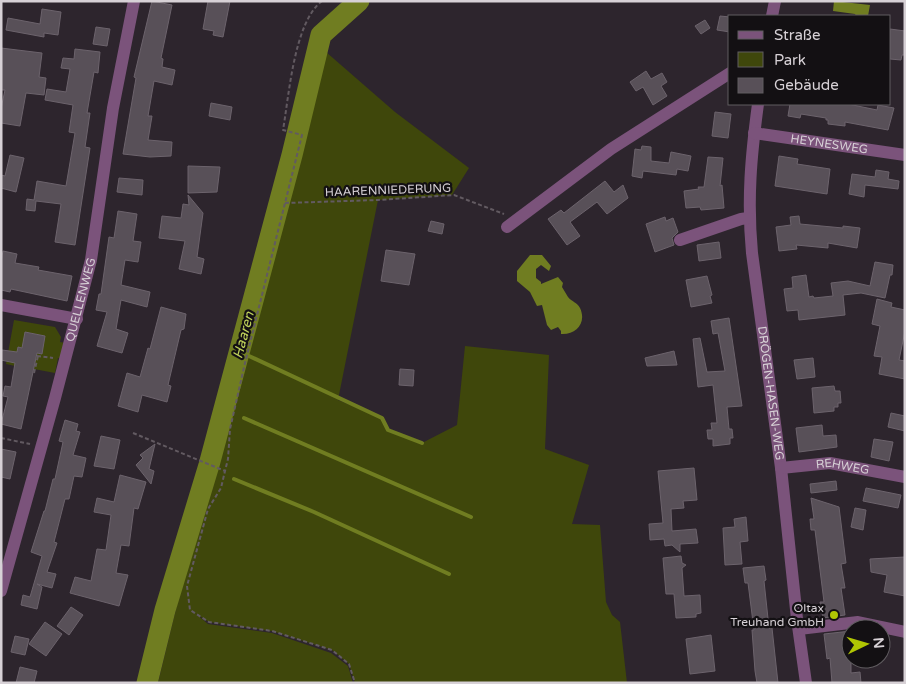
<svg xmlns="http://www.w3.org/2000/svg" width="906" height="684" font-family="'Varela Round',sans-serif">
<style>
.green{fill:#3f470b}
.water{fill:#707d21}
.lines{fill:none;stroke-linecap:round;stroke-linejoin:round}
.stream{stroke:#707d21;stroke-width:4}
.river{stroke:#707d21;stroke-width:21}
.building{fill:#585058;stroke:#6c636c}
.path{stroke:#625a61;stroke-width:2;stroke-dasharray:4 2.5;stroke-linecap:butt}
.minor{stroke:#7b537b;stroke-width:12}
.poi-dot{fill:#b0c503;stroke:#131013;stroke-width:2}
.labels{text-anchor:middle;stroke-width:4.5;stroke-linejoin:round;paint-order:stroke}
.street-label{font-size:12px;fill:#d7d1d6;stroke:#131013}
.poi-label{font-size:12px;fill:#d7d1d6;stroke:#131013;text-anchor:end}
.water-label{font-size:14px;font-style:italic;fill:#bed15b;stroke:#131013}
</style>
<rect width="100%" height="100%" fill="#2d252d"/>
<path class="green" d="M318,45L395,112L469,168L452,195L378,200L338,400L382,418L388,430L422,443L457,425L465,346L549,355L545,449L589,465L572,524L600,525L606,602L612,615L620,622L627,683H355L349,664L332,650L272,631L209,622L195,613L208,624L272,633L331,653L348,666L353,683H158L178,601L170,595L209,465Z
M14,320L55,327L61,337L60,342L66,343L62,359L58,358L55,373L34,369L37,353L42,354L45,336L26,332L22,348L18,347L15,366L6,364Z"/>
<path class="water" d="M834,1L870,5L868,16H856L855,14L833,11Z
M530,255H542L551,266L549,271L541,265L536,269V278L541,282V284L558,277L563,283L562,287C564,290 566,294 568,297C572,302 577,302 580,308C587,323 576,335 561,334V331L558,327L551,330L547,325L542,305L537,306L530,292L517,281V271Z"/>
<g class="lines">
<path class="stream" d="M249,356L382,418L388,430L422,443
M244,418L471,517
M234,479L314,512L449,574"/>
<path class="river" d="M147,683L165,610L209,465L292,155L321,35L359,1"/>
</g>
<path class="building" d="M152,1L172,5L161,58L163,59L162,67L175,70L172,85L154,81L148,116H152L148,140L172,142L171,156L150,157L123,154L136,78L134,77Z
M208,1H230L223,37L213,35L214,31L203,29Z
M42,9L61,12L58,35L44,33V37L6,30L8,18L40,24Z
M720,16L730,17V32L717,30Z
M705,20L710,28L701,34L695,26Z
M96,27L110,29L107,46L93,44Z
M890,29L905,31V55H902L901,60L890,59Z
M1,48L42,53L39,77L46,78L44,95L26,93L20,126L1,123V109L5,90H1Z
M75,49L100,52L98,73L94,72L87,113H90L85,147L90,148L75,245L55,242L61,204L36,201L35,211L26,210L27,199L34,200L37,181L66,186L75,133L69,132L73,105L45,100L47,89L66,92L70,69L61,68L63,58L74,59Z
M646,71L651,79L662,73L667,82L661,86L667,96L653,105L643,87L636,91L630,82Z
M211,103L232,107L230,120L209,116Z
M790,104H848L877,110L878,105L894,108L888,130L845,122V126L828,124V120H826V118L801,114L800,118L788,116Z
M715,112L731,114L728,138L712,136Z
M642,146L651,147V161L669,163L671,152L691,156L688,171L677,169L676,175L643,171L642,178L632,176L635,149L641,150Z
M10,155L24,158L16,192L1,188V175L5,176Z
M779,156L798,159L797,164L830,169L827,194L775,186Z
M708,157L723,158L720,186L722,185L724,208L701,210L700,207L686,208L684,191L699,189L698,187H704Z
M188,166L220,167L217,192L188,193Z
M876,170L889,172L888,179L899,181L898,189L865,185L864,197L849,194L852,174L875,177Z
M119,178L143,180L142,195L117,192Z
M605,181L614,192L623,185L628,198L607,214L597,202L570,222L580,236L567,245L548,219L561,210L564,213Z
M188,195L203,213L197,257L204,259L201,274L179,269L185,241L159,238L162,216L181,218L183,204L189,205Z
M118,211L137,214L133,241L141,242L138,262L125,260L121,285L150,292L147,307L121,300L116,329L128,333L122,353L97,346L107,312L96,310L99,294H101L109,237L114,238Z
M799,216L800,224L843,228V226L860,228L857,248L828,243V248L796,245L797,249L779,251L776,227L791,225L790,217Z
M665,217L666,221L673,218L678,232L672,238L674,245L655,252L646,224Z
M431,221L444,224L442,234L428,231Z
M719,242L721,258L699,261L697,245Z
M386,250L415,254L409,285L381,281Z
M3,251L17,254L15,263L39,267L38,270L72,276L67,301L11,289L10,292L1,290V262Z
M875,262L893,265L892,275H890L885,298L861,293L843,295L845,315L799,320L798,310L787,311L784,289L793,288L792,277L806,275L809,297L813,296L814,298L833,296L831,283L848,281L870,286Z
M707,276L712,295L710,296L712,303L691,307L686,280Z
M877,299L892,303L891,307L905,310V331L899,360L905,361V379L879,374L882,357L874,356L880,326L872,324Z
M161,307L186,314L184,329L181,330L168,385L171,386L167,402L142,395L138,412L118,406L127,373L140,377L148,348L150,349Z
M729,318L742,406L727,407L729,429H732L733,438H730V444L713,446V439H708L707,430H712L711,423H717L713,385L698,387L693,339L700,338L707,372L725,371L718,333L713,334L711,321Z
M25,332L45,336L42,354L37,353L21,429L1,424L8,397L3,396L5,386L11,387L15,363L1,360V356L2,350L17,352L18,347L22,348Z
M674,351L677,365L647,366L645,358Z
M813,358L815,377L797,379L794,360Z
M400,369L414,370L413,386L399,385Z
M834,386L835,391H840L841,403H838V407H834V411L814,413L812,388Z
M891,413L905,416V431L888,427Z
M65,420L78,424L76,431L80,432L73,455L86,458L82,477L74,476L69,499H65L54,542L57,543L47,572L56,574L52,588L37,584L42,587L37,609L21,605L23,595L30,597L42,556L31,552L44,511H45L53,479H55L63,442L59,441Z
M822,425L823,436L836,435L837,447L799,452L796,428Z
M101,436L120,440L114,469L94,466Z
M874,439L893,442L889,461L871,457Z
M155,444L149,469L154,471L151,484L136,465L143,458L140,455Z
M1,449L16,452L10,479L1,477Z
M694,468L697,500L683,501L684,508L671,509L672,531L696,529L698,543L680,544V552L672,545L665,546L664,539L650,540L649,524L663,523L658,471Z
M120,475L146,482L138,509L134,508L129,546L121,545L116,573L128,575L119,606L70,593L75,577L91,581L97,549L106,550L111,515L94,512L97,498L114,502Z
M836,481L837,490L811,493L810,484Z
M866,488L901,495L898,508L863,501Z
M811,498L839,507L846,563L841,564L845,588H841L845,615L823,618L820,602H824L815,530H811L810,519H814Z
M855,508L866,510L863,530L851,527Z
M746,517L748,541L740,542L742,564L725,565L723,528L735,527L734,519Z
M681,556L682,563L686,565L682,568L684,596L700,595L701,613L696,614V617L676,618L674,594H666L663,558Z
M905,557V596L884,592L887,575L871,572L870,559Z
M764,566L766,580L764,581L769,628H772L778,683H757L755,671L752,630H754L748,583H745L743,568Z
M71,607L83,615L69,635L57,626Z
M45,622L62,634L46,656L29,644Z
M851,631V673L860,672L861,683H832L830,658L827,659L824,634Z
M711,635L715,671L690,674L686,639Z
M15,636L29,639L25,655L11,652Z
M20,667L37,671L34,683H16Z"/>
<g class="lines">
<path class="path" d="M322,1C294,22 289,96 283,130L302,135L245,363L230,429L228,459L225,471L221,488L208,509L187,586L190,610L209,622L272,631L332,650L349,664L355,683
M285,203L378,200L454,195L504,214
M37,356L53,358
M34,373L38,356
M133,433L225,471
M1,438L30,444"/>
<g class="minor">
<path d="M772,16L775,1"/>
<path id="s1" d="M758,104C751,156 747,200 752,253L781,468L797,619L806,683"/>
<path id="s2" d="M754,133L905,155"/>
<path d="M507,227L611,149L730,73"/>
<path d="M680,240L741,219L748,218"/>
<path d="M1,305L77,319"/>
<path id="s3" d="M781,468L830,463L905,477"/>
<path id="s4" d="M1,591L55,398L91,260L113,108L134,1"/>
<path d="M799,629L858,622L905,632"/>
</g>
</g>
<circle class="poi-dot" cx="834" cy="615" r="5"/>
<g class="labels">
<g class="street-label">
<text dy="4" stroke="none"><textPath href="#s2" startOffset="76">HEYNESWEG</textPath></text>
<text transform="translate(388 190) rotate(-2)" y="4">HAARENNIEDERUNG</text>
<text dy="4" stroke="none"><textPath href="#s4" startOffset="302">QUELLENWEG</textPath></text>
<text dy="4" stroke="none"><textPath href="#s1" startOffset="291">DRÖGEN-HASEN-WEG</textPath></text>
<text dy="4" stroke="none"><textPath href="#s3" startOffset="62">REHWEG</textPath></text>
</g>
<g class="poi-label">
<text x="824" y="612">Oltax<tspan x="824" dy="14">Treuhand GmbH</tspan></text>
</g>
<g class="water-label">
<text transform="translate(243 335) rotate(-75)" y="5">Haaren</text>
</g>
</g>
<rect width="906" height="684" fill="none" stroke="#d7d1d6" stroke-width="5"/>
<rect x="728" y="15" width="162" height="90" fill="#131013" stroke="#615d61"/>
<rect x="738" y="31" width="25" height="8" fill="#7b537b" stroke="#615d61"/>
<text x="774" y="40" font-size="15" fill="#d7d1d6">Straße</text>
<rect x="738" y="52" width="25" height="15" fill="#3f470b" stroke="#615d61"/>
<text x="774" y="65" font-size="15" fill="#d7d1d6">Park</text>
<rect x="738" y="78" width="25" height="15" fill="#585058" stroke="#615d61"/>
<text x="774" y="90" font-size="15" fill="#d7d1d6">Gebäude</text>
<g transform="translate(866 644) rotate(85)"><circle r="24" fill="#131013" stroke="#615d61"/>
<path d="M0-4L9 19L0 12L-9 19Z" fill="#b0c503"/>
<text y="-8" font-size="14" font-weight="bold" text-anchor="middle" fill="#d7d1d6">N</text>
</g>
</svg>
